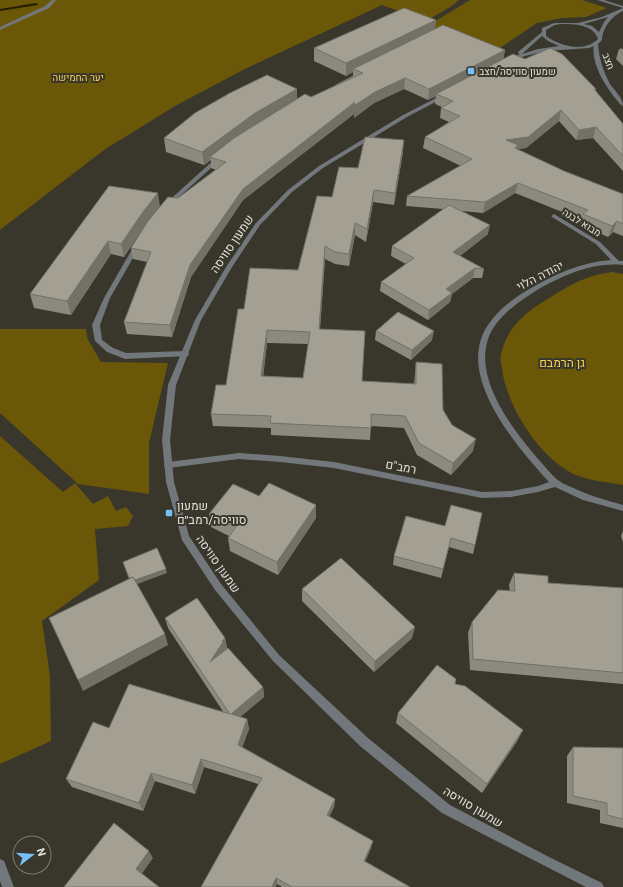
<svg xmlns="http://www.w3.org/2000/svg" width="623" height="887" font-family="Roboto,Heebo,sans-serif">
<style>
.green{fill:#6a5707}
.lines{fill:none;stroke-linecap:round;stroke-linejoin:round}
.stream{fill:#271f01;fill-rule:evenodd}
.service{fill:#72777b;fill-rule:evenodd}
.minor{fill:#72777b;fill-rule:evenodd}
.tertiary{fill:#72777b;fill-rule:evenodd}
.wall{fill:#8c8a7e;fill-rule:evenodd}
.shaded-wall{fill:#727067}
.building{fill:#a3a093;stroke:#727067;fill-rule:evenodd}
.poi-dot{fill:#78bff8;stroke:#39362b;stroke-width:1.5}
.labels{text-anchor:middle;stroke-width:4;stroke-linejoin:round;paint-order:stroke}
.far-street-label{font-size:10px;fill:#e3e1db;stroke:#39362b}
.far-poi-label{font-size:10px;fill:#e3e1db;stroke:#39362b;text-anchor:start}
.far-park-label{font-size:10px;fill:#f7d454;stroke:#39362b}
.street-label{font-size:12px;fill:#e3e1db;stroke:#39362b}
.park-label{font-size:12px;fill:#f7d454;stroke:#39362b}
.poi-label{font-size:12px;fill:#e3e1db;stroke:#39362b;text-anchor:start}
</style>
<rect width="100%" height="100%" fill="#39362b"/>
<path class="green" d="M0,0H459L452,6L426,21L382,5L247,68L175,106L104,150L0,230Z
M470,0H582L607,8L586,17L562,18L537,23L494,52L429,25Z
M612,272L623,274V485C607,482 590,481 576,475C540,459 507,407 502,369C501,364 500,358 501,354C508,325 527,311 551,297C571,284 588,275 612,272Z
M0,329H86L87,338L101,362L168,363L149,443V494L78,484L0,413Z
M0,436L63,492L75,483L93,504L108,496L116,511L126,507L133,516L128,526L95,529L99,580L42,621L50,676L51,741L0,764Z"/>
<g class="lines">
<path class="stream" d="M36,3L38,4V5L0,11V9Z"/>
<path class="service" d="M597,0H604L623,6V8Z
M360,72L364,73L340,86L335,85Z
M216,158L221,159L169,206H165V204Z
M138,242L141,244L110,298L100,325L102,340L113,348L126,353L185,351L188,352L189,354L188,356L125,359L107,352L95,341L92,325L104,298L135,244Z"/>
<path class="minor" d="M594,43L598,44C599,58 603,71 610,84C615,91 623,98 623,106L621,105C608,90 590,65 594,43Z
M554,214L600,242L619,261H623V265C594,262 567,274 542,287C522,299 496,316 488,339C474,381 514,431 539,460C545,466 551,475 558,480C561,483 567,485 571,487C588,495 605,500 623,505V511L583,500L555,487L538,492L511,497L482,498L334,468L280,462L239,459L168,468L165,467L164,465L165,463L168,462L239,453L280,456L334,462L482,492L511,491L538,486L549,482C519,449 465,387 481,339C488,318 508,302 526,291C552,275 581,262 611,260L596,244L552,217L551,216Z
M0,859L4,861L14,887H2L0,881Z"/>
<path class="tertiary" d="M52,0H56L49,8L0,30V27L45,6Z
M623,8V11C613,15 602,28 602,40L597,45L589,48L546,51L525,56L511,62L507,61L520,54L518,53V52L542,32V28L554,23H578L602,17ZM608,17L604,22L599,32L592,26L584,24ZM561,24C574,24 593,24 598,39C584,53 560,46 546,36V30L555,25ZM542,36L548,41L559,46L538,49L522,54Z
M442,95L447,96L407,117L323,168L292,192L260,225L232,267L201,320L176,385L170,440L174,482L189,536L221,584L279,655L368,738L450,805L551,858L602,883L604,887H586L442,813L360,746L273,661L215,590L182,540L166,482L162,440L168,385L195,320L226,267L256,223L288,190L319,166L403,115Z"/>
</g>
<path class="wall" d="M436,20L435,29L505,50L503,59L596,89V91L623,124V171L593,138L576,140L559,121L526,148L518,149V150L564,171L623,194V236L613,232L608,237L580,225L582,220L515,193L483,213L462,211L488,234L460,256L484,269L482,278H473L452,294L450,302L428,320L380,291L381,282L406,264L391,256L392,246L443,209L406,206L407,196L461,166L423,148L425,137L449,122L440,118L441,108L442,107L435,104L436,96L428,100L404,89L374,103L354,118V114L243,200L191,277L172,337L127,334L124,322L147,262L133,259L131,248L145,225L124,257L111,254L71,315L34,308L30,294L109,186L160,206L178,198L216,170L211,168V160L204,165L166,152L164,138L297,89V99L311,97L353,77V72L346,76L314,61V48Z
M619,49H623V66L616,59Z
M403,152L394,205L373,202L366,242L355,235L349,266L335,264L325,259L320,329L362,381L414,384L415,375L416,362L452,425L473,451L451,475L417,455L404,428L371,426L370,440L271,435V428L213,426L211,414L226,385L244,309L298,270L358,168ZM267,343L308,344L303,378L263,376Z
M376,331L432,340L411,360L375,340Z
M259,496L316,518L278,575L230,551L228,538L229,536L211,527L209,514Z
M445,526L475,545L473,554L449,547L441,578L393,565L394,556Z
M623,531V542L621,536Z
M514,573L548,583L623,588V684L470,670L468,633L472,622L510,591L509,585Z
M302,589L412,638L374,672L302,601Z
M165,618L225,638L227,648L225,651L263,687L264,697L240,717L247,719L249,729L242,747L335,799L334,807L329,817L371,848L365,861L410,887H282L277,884L258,784L204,767L195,794L155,781L143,811L72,787L66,779L109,728L224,713L168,628Z
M455,684L518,740L482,793L396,723L398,713Z
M573,747L623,748V828L600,823V810L567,803V756Z"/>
<path class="shaded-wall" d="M436,20L434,33L353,69V72L346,76V63Z
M505,50L503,61L436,94V96L428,100L429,89Z
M405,78L404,89L374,103L354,118V114L243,200L191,277L172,337L170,325L190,265L243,189L355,102L375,92Z
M297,89V102L210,157L211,160L204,165L202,152L255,113Z
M561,110L559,121L526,148L518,149L516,155L506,140Z
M596,127L593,138L576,140L579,130Z
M404,140L403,152L394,205L395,193Z
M518,183L515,193L483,213L485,202Z
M374,190L373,202L366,242L367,229Z
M158,193L160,207L145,225L124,257L121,244L143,212Z
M617,221L613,232L608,237L612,226Z
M355,223V235L349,266V254Z
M490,225L488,234L452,262L453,252Z
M108,241L111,254L71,315L67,301Z
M325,246V259L319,341V329Z
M475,268L473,278L452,294L450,302L428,320L429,310L446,289Z
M267,330V343L262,388L261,376Z
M434,331L432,340L411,360L412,350Z
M476,439L473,451L451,475L453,463Z
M316,505V518L278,575L277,562Z
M166,569L167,573L132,586L130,582Z
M415,627L412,638L374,672L375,661Z
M165,634L168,645L83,691L78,680Z
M225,638L227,648L225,650V653L210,662L222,641Z
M263,687L264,697L232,724L231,714Z
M247,719L249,729L240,754L238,745Z
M523,730L518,740L482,793L487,784Z
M201,759L204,767L195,794L192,785Z
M151,773L155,781L143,811L139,803Z
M335,799L334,807L326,823L327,815Z
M373,841L371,848L363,867L364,861Z
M149,851L153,858L141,875L136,869Z
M276,878L277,884L276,887H272Z"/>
<path class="building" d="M404,8L436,20L346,63L314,48Z
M443,25L505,50L429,89L405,78L375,92L354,106L355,102L243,189L190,265L170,325L124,322L151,252L131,248L148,221L168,197L178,198L226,162L210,157L234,138L305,94L311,97L363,73L353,69Z
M550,48L562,54L596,89H594L623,124V156L596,127L579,130L561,110L528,137L506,140L518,145L515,148L564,171L623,194V224L617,221L612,226L583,214L588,210L518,183L485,202L407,196L472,159L425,137L460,116L441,108L453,101L436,94L513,54L525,59Z
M619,49H623V54Z
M267,75L297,89L255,113L202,152L164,138L195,113L230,93Z
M365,137L404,140L395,193L374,190L367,229L355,223L349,254L335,252L325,246L319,329L365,331L362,381L416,384V362L442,364L443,410L452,425L476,439L453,463L419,443L405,416L371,414V428L270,423L271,416L211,414L216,385H226L238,309H244L250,268L298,270L317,196L332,197L339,167L358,168ZM267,330L310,332L303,378L261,376Z
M109,186L158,193L143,212L121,244L108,241L67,301L30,294Z
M449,205L490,225L453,252L484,269L475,268L446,289L452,293L429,310L381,282L414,258L392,246Z
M398,312L434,331L412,350L376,331Z
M269,483L316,505L277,562L228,538L236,527L209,514L233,484L259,496Z
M451,505L482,513L475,545L451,538L443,569L394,556L406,516L445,526Z
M157,548L166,569L135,580L133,577L129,578L123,562Z
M341,558L415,627L375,661L302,589Z
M514,573L548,576V583L623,588V673L473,659L472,622L498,590L515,591Z
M133,577L165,634L78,680L49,618Z
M197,598L225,638L222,641L223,642L210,662L228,648L263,687L231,714L247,719L238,745L335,799L327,815L373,841L364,861L410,887H292L276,878L272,887H201L262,778L201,759L192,785L151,773L139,803L66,779L93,722L109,728L129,684L230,714L165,618Z
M437,665L456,679L455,684L465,686L523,730L487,784L398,713Z
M573,747L623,748V819L607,815V803L573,796Z
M114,823L149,851L136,869L159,887H64Z"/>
<g class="poi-dot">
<rect x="467" y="67" width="8" height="8" rx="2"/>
<rect x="165" y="509" width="8" height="8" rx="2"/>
</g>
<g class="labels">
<g class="far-street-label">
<text transform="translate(609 61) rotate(69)" y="4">חצב</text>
<text transform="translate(582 222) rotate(32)" y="4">מבוא לבנה</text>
</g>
<g class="far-poi-label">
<text x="479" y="75">שמעון סוויסה/חצב</text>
</g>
<g class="far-park-label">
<text x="78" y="81">יער החמישה</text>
</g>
<g class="street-label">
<text transform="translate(232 244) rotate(-56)" y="4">שמעון סוויסה</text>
<text transform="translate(540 276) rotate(-27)" y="4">יהודה הלוי</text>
<text transform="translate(401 467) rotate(11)" y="4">רמב"ם</text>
<text transform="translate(218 564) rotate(55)" y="4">שמעון סוויסה</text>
<text transform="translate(473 807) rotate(31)" y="4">שמעון סוויסה</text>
</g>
<g class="park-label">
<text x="562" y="367">גן הרמבם</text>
</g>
<g class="poi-label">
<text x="177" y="510">שמעון<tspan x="177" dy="14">סוויסה/רמב״ם</tspan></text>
</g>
</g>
<g transform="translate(32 855) rotate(73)"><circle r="19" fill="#39362b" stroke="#7d7a71"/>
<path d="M0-3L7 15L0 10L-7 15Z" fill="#78bff8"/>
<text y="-6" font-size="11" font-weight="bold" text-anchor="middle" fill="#e3e1db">N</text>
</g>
</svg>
